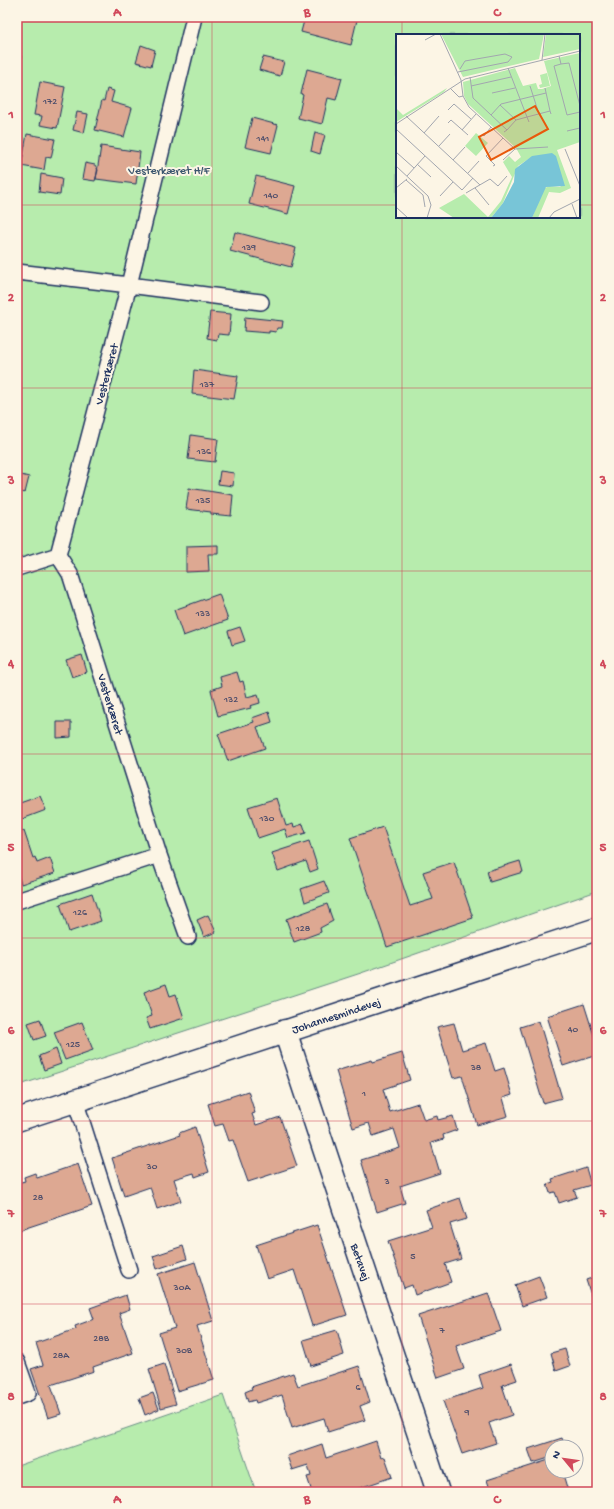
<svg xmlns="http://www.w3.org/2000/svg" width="614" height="1509" font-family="'Gochi Hand',sans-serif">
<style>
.green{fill:#b7ecad;stroke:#698e86;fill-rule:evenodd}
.building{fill:#dda892;stroke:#1b2f5e}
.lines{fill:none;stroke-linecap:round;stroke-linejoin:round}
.lane-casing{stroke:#1b2f5e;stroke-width:18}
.street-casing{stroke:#1b2f5e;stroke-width:25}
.lane{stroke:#fcf5e5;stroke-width:15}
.street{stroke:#fcf5e5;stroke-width:22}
.grid{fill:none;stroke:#d1495b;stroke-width:1;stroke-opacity:0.55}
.labels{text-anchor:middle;stroke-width:4;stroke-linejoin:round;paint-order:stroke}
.number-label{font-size:10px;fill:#4c4d6b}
.park-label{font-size:12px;fill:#3a556e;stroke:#fcf5e5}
.street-label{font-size:12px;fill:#1b2f5e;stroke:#fcf5e5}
.inset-road{fill:none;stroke:#a2a6af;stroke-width:1}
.view{fill:#e8590c;fill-opacity:0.15;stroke:#e8590c;stroke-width:2}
.inset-edge{fill:none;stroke:#1b2f5e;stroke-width:2}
.neatline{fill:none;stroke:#d1495b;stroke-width:1.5}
.grid-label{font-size:13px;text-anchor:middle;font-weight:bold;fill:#d1495b}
</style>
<rect width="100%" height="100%" fill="#fcf5e5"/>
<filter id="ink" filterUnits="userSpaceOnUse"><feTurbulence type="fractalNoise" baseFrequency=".025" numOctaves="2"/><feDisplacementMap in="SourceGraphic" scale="8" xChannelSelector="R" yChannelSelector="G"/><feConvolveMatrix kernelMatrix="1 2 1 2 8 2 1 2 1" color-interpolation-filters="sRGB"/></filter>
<g filter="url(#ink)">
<path class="green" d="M17,17H597V891L361,973L17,1086ZM397,35H579V217H397Z
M223,1395L256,1492H17V1466Z"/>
<path class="building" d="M305,17H342L357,20L351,45L301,32Z
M141,45L155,50L151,66L136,62Z
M17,55L22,57L17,73Z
M263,57L284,62L280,76L259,70Z
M307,69L342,78L336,100L328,98L322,124L298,118L303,95L301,94Z
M40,82L65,87L57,128L40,125L42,116L34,115Z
M107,89L114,91L111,102L132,108L124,137L95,130L102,100L104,101Z
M77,112L88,114L84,133L73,130Z
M252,118L278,125L271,153L245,147Z
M315,132L325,135L320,154L311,151Z
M27,134L55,139L51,158L46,157L44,170L21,166Z
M101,146L140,152L136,184L96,179Z
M85,163L95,165L98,170L95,181L82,179Z
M41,174L62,178L60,195L39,192Z
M256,176L295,186L288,214L249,204Z
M235,232L296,248L291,267L230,251Z
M210,312L231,314L229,335L218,334L217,340L207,338Z
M245,317L283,321L282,328H277L276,332L269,331V333L244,331Z
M194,370L238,376L234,399L192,394Z
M191,435L218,439L215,462L188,459Z
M220,471L234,473L233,486L218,484Z
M17,474L29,477L25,493L17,491Z
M189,488L233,495L231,516L211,514V512L186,509Z
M218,545V554H208L209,571L186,572V546Z
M219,594L228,620L183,636L174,610Z
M240,627L245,641L232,645L228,631Z
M82,655L87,672L72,677L66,660Z
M237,672L240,682L243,681L247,697L258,694L260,703L250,706L251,708L218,716L211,690L222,686L220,677Z
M269,712L272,722L257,727L265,748L228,761L218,734L254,722L252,718Z
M57,722H71V737L57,738Z
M40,796L46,810L17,821V804Z
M277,798L286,826L293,824L294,827L303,824L306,833L288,838L285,829L258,838L248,807Z
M383,827L410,906L433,899L423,872L454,862L473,918L387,947L350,838Z
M24,831L33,858L35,857L37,863L50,858L55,873L21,884L17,871V833Z
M309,841L318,869L310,872L306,861L278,871L272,853Z
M520,861L523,872L490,882L487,871Z
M324,881L329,893L305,902L301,889Z
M92,893L101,921L69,932L60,904Z
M327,904L333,921L320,928L321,932L294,942L286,919Z
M208,915L216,932L204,937L197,920Z
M166,984L170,996L176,994L184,1018L150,1029L146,1018L152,1016L144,992Z
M584,1004L597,1045V1055L563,1066L547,1016Z
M40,1019L46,1036L34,1040L28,1023Z
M539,1021L562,1098L543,1103L520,1027Z
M82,1022L93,1050L65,1060L54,1032Z
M454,1023L462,1050L486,1043L495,1071L504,1068L512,1095L503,1098L508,1116L477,1125L462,1076L453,1078L437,1027Z
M56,1049L61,1064L44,1070L39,1056Z
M402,1053L410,1080L383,1089L390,1112L418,1103L424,1120L437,1116L438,1120L453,1116L457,1130L443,1135L444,1139L431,1143L440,1173L400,1186L405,1203L377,1212L361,1160L400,1148L394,1129L373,1136L369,1123L353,1128L336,1071L372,1060L373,1062Z
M248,1091L255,1113L252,1114L256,1125L280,1117L297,1166L248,1182L233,1140L229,1141L223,1124L215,1126L208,1104Z
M195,1127L209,1172L195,1177L194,1173L174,1179L181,1201L157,1209L150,1187L124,1196L112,1158L180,1135L179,1133Z
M78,1164L92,1206L17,1231V1183L25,1181L24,1177L35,1173L37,1178Z
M586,1168L591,1185L574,1190L577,1197L559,1203L555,1192L550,1193L547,1184L553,1182L552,1179Z
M597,1177V1194L592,1178Z
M460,1198L467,1219L450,1224L461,1259L445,1264L451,1282L415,1295L412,1285L404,1288L388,1241L432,1227L426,1210Z
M317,1225L347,1315L312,1326L294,1270L267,1279L256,1245Z
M183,1246L187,1259L157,1269L153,1256Z
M195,1262L213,1321L197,1326L214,1380L177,1391L159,1333L175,1328L158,1274Z
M539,1276L547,1297L522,1306L515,1285Z
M597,1276V1313L586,1280Z
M488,1293L501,1331L456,1346L464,1369L438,1378L418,1316Z
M126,1295L130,1309L119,1313L133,1353L93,1367L94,1371L51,1385L61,1414L48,1418L31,1369L43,1365L36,1343L76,1329L75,1326L94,1319L90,1308Z
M337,1330L344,1355L311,1366L303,1340Z
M565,1349L570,1366L556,1371L551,1353Z
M164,1364L176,1404L161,1408L149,1369Z
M511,1364L517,1380L502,1385L512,1415L489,1423L496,1443L462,1454L443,1401L483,1388L479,1375Z
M359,1366L370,1402L360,1406L365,1420L328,1432L324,1418L292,1428L282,1395L256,1403L255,1400L248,1402L245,1392L252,1389L251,1387L293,1373L298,1386Z
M153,1393L159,1409L145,1415L139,1398Z
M562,1438L565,1447H552V1457L533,1463L528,1449Z
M376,1441L381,1458L385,1457L392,1477L348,1492H312L307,1477L311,1476L308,1465L292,1470L287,1456L322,1444L326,1458Z
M552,1459V1471H562L568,1491L565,1492H491L487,1480Z"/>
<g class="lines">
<g class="lane-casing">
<path id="lane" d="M17,272L129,285L194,17
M17,568L58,555
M159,855L70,574L58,555L129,285L261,302
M17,901L159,855L188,937
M75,1100L129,1270
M17,1362L28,1393L17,1397"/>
</g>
<g class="street-casing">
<path id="street" d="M285,1031L438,1492
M17,1120L597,929"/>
</g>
<use href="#lane" class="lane"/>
<use href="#street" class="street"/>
</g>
</g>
<path class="grid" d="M212,17V1492M402,17V35M17,205H397M579,205H597M402,217V1492M17,388H597M17,571H597M17,754H597M17,938H597M17,1121H597M17,1304H597"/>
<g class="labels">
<g class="number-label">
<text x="50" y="104">172</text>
<text x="263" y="141">141</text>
<text x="271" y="198">140</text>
<text x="249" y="250">139</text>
<text x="207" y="387">137</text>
<text x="204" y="454">136</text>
<text x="203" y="503">135</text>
<text x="203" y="616">133</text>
<text x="231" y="702">132</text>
<text x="267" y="821">130</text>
<text x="80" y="915">126</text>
<text x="303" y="931">128</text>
<text x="573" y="1032">40</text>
<text x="73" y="1047">125</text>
<text x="476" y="1070">38</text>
<text x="364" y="1096">1</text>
<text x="152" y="1169">30</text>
<text x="387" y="1184">3</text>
<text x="38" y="1200">28</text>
<text x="413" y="1259">5</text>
<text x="182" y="1290">30A</text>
<text x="442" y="1333">7</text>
<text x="101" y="1341">28B</text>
<text x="184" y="1353">30B</text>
<text x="61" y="1358">28A</text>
<text x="358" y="1390">6</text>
<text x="467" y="1415">9</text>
</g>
<g class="park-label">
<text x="169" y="174">Vesterkæret H/F</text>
</g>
<g class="street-label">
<text transform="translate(106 374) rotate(-75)" y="4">Vesterkæret</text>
<text transform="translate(111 704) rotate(73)" y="4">Vesterkæret</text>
<text transform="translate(336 1015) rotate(-18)" y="4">Johannesmindevej</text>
<text transform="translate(361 1262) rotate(71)" y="4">Betavej</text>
</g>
</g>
<g transform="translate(396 34)">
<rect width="184" height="184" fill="#fcf5e5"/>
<path d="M45,0H148L143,25L67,43ZM150,0H184V15L147,23ZM184,19V108L161,116L175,154L164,159L153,158L142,184H136L147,155L153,152L165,153L134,124L122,132L107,169L95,184H58L43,174L68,160L92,183L105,167L116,143L107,128L113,122L119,128L125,123L120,114L72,70L68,62L67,48L119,34L127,52L140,49L142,55H146L155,52L148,27ZM151,39L154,52L144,54L143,51L146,50L144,41ZM51,54L48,58L0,88V74L7,81ZM80,99L92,109L80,122L69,112Z" fill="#b7ecad"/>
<path d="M156,119L160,122L169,152L150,153L136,184H95L107,169L118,148L119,135L136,122Z" fill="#78c5d7"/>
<path class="inset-road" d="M44,0L65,46L67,62L73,73L119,115L152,113M29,6L40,0M163,22L165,30L158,32L171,81L184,78M146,26L149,0M165,30L173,29L184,72M112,34L131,83L154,77L155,80M62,38L112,28L116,23L109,20L69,27L64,35M74,43L77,64L111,96L108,98M75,52L115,43M134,52L143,80M149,54L154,77M55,55L63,63L67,62M96,59L119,54M104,71L120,86M52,76L58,70L75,85M95,81L105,70L150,59M10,82L84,151M52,89L55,86L72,101M0,90L69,45L184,17M0,95L66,156L77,144M66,96L80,80M111,96L120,86L131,83L133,88M171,97L184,94M28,99L43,82M86,100L88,102L95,93M43,112L54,100M169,115L184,152M0,118L18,134M57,126L69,113M107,126L119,115M21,130L35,143M0,132L32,162L35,171L31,184M97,132L99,131L90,122L107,104M72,139L83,127M11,142L29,122M10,146L27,161L29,173M0,154L11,145M79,154L93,171M70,159L94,145L102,152L111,142M44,162L57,148M176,170L181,184M0,173L12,184M153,184L158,178L184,165"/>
<path class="view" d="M139,72L152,95L95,126L83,103Z"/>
<rect width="184" height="184" class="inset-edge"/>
</g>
<rect width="614" height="1509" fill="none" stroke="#fcf5e5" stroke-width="44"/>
<g transform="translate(564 1459) rotate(299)"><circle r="19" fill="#fcf5e5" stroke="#a2a6af"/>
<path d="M0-3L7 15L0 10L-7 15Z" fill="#d1495b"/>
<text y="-6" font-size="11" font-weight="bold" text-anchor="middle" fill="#1b2f5e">N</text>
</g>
<rect x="22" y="22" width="570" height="1465" class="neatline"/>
<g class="grid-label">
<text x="117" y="16">A</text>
<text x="307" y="16">B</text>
<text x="497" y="16">C</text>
<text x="11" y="118">1</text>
<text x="603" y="118">1</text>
<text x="11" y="301">2</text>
<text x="603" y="301">2</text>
<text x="11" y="484">3</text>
<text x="603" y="484">3</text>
<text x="11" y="667">4</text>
<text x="603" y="667">4</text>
<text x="11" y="851">5</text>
<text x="603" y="851">5</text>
<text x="11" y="1034">6</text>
<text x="603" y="1034">6</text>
<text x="11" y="1217">7</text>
<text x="603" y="1217">7</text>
<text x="11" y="1400">8</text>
<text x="603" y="1400">8</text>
<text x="117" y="1503">A</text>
<text x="307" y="1503">B</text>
<text x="497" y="1503">C</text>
</g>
</svg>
